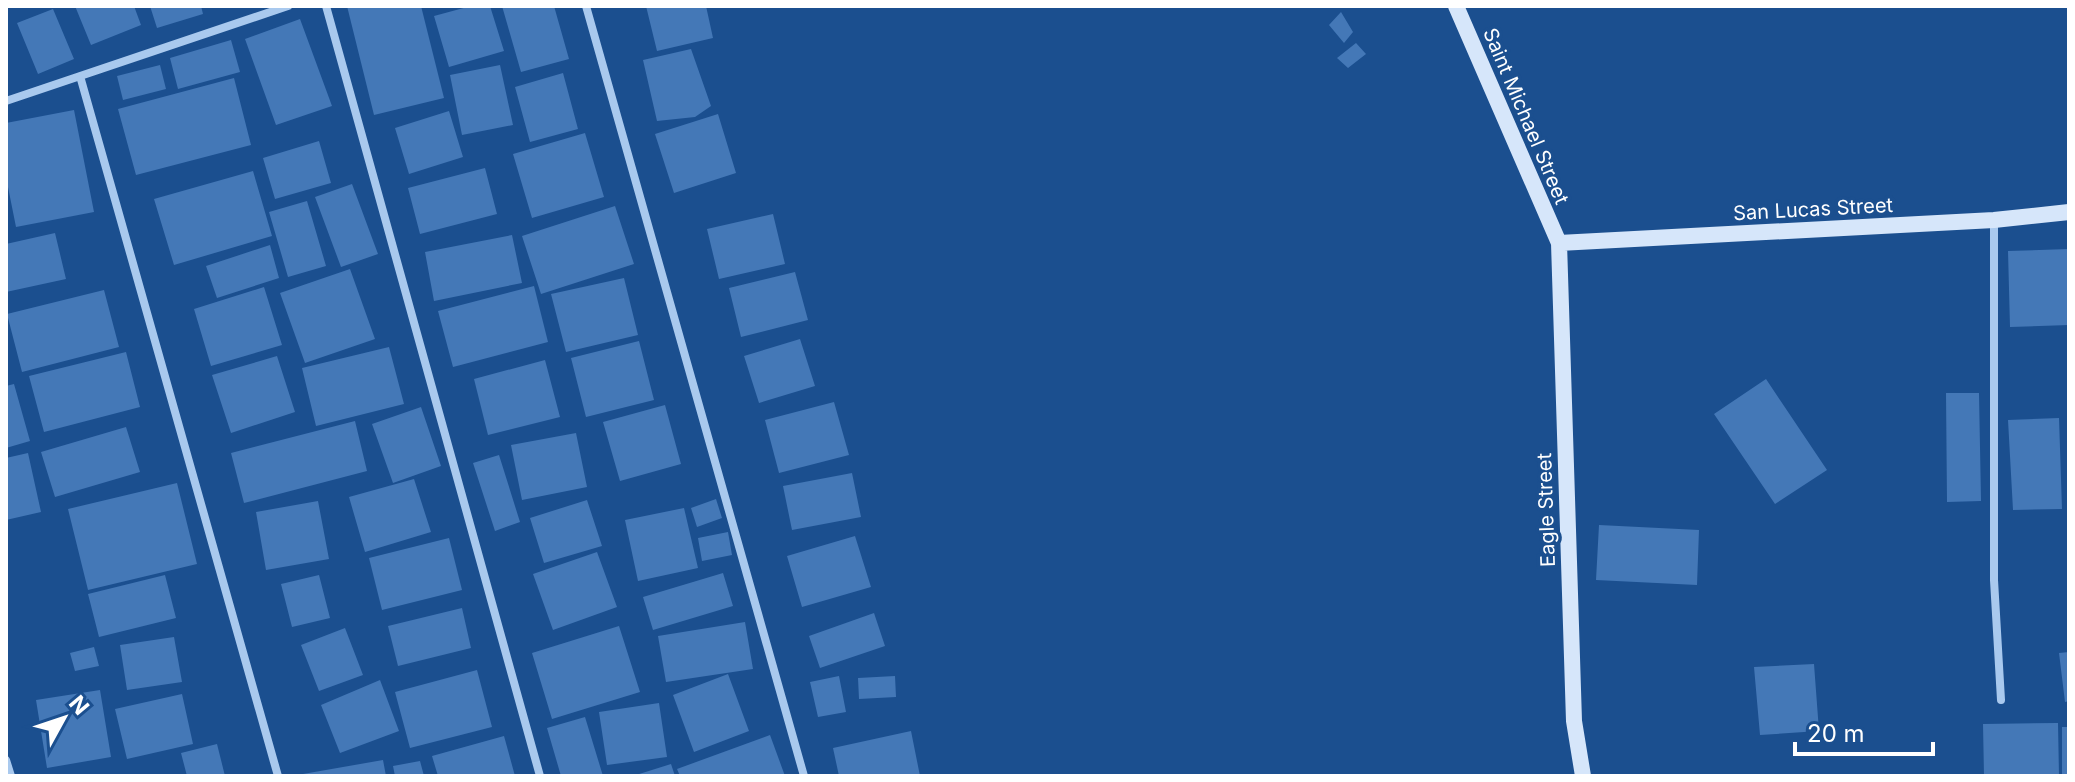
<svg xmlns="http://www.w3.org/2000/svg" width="2075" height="782" font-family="Inter,sans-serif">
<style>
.building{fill:#4478b7}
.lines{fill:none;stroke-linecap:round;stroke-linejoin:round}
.street{stroke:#a9c9ee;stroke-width:8}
.secondary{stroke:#d6e6fa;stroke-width:16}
.labels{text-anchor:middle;stroke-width:7;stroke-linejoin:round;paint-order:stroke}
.street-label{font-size:20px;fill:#fff;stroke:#1b4f8f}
</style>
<rect width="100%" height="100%" fill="#1b4f8f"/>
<path class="building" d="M75,6H134L141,25L91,45Z
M150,6H201L203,14L157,28Z
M347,6H421L444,98L374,115Z
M471,6H490L504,51L449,67L434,16Z
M502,6H554L569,59L521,72Z
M646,6H706L713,38L657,51Z
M53,9L74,59L38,74L17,23Z
M1341,12L1353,32L1344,43L1329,25Z
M300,19L332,106L276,125L245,39Z
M231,40L240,72L178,89L170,58Z
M1356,43L1366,54L1348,68L1337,58Z
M691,49L711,106L695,117L657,121L643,60Z
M160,65L166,89L123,100L117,76Z
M500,65L513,125L462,135L450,75Z
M563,73L578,129L530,142L515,87Z
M234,78L251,145L136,175L118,109Z
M74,110L94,212L16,227L6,177V123Z
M449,111L463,157L409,174L395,128Z
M718,114L736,173L674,193L655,134Z
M585,133L604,197L532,218L513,154Z
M319,141L331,183L275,199L263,158Z
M485,168L497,214L420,234L408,188Z
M253,171L272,236L174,265L154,199Z
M352,184L378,254L341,267L315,197Z
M307,201L326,266L288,277L269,212Z
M615,206L634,264L541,294L522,236Z
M773,214L785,264L719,279L707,229Z
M55,233L66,279L6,292V244Z
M512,235L522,283L434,301L425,252Z
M270,245L279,278L217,298L206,266Z
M2069,249V325L2010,327L2008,251Z
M350,269L375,339L305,363L280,293Z
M795,272L808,320L741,337L729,288Z
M624,278L638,335L566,352L551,294Z
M534,286L548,342L453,367L438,311Z
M264,287L282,345L211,366L194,309Z
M104,290L119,347L22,372L7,314Z
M800,339L815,386L759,403L744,356Z
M639,341L654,400L586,417L571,358Z
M389,347L404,404L316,426L302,368Z
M126,352L140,407L44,432L29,376Z
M277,356L295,412L231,433L212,375Z
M545,360L560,417L488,435L474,379Z
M1766,379L1827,470L1775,504L1714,414Z
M14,384L30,441L6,448V386Z
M1946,393H1979L1981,501L1947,502Z
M834,402L849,455L779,473L765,420Z
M665,405L681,464L620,481L603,422Z
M421,407L441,466L393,483L372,424Z
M2059,418L2062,509L2013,510L2008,420Z
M355,421L367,471L244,503L231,453Z
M126,427L140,472L55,497L41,452Z
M576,433L587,487L522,500L511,445Z
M28,453L41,512L6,520V458Z
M499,455L520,522L495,531L473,463Z
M852,473L861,517L792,530L783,486Z
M414,479L431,532L365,552L349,497Z
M177,483L197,564L88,590L68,509Z
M716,499L722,518L697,527L691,508Z
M587,500L602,546L544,563L530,518Z
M318,501L329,559L266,570L256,512Z
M684,508L698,568L638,581L625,520Z
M1599,525L1699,530L1697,585L1596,580Z
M728,532L732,555L702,561L698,538Z
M855,536L871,587L802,607L787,556Z
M449,538L462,590L382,610L369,558Z
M597,552L617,607L553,630L533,574Z
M723,573L733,606L653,630L643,597Z
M165,575L176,618L99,637L88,594Z
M319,575L330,618L292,627L281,584Z
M462,608L471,648L398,666L388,626Z
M874,613L885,646L820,668L809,636Z
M745,622L753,669L666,682L658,636Z
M619,626L640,692L552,719L532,653Z
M345,628L363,675L319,691L301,645Z
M174,637L182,682L127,690L120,645Z
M94,647L99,666L75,671L70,653Z
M2069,652V701L2065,702L2059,653Z
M1814,664L1819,731L1760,735L1754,667Z
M477,670L492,727L410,748L395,692Z
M728,674L749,731L694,752L673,695Z
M839,676L846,712L818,717L810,682Z
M895,676L896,697L859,699L858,678Z
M380,680L399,731L340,753L321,705Z
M100,690L111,757L47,768L36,700Z
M182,694L193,744L127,759L115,709Z
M659,703L667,757L607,765L599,712Z
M585,717L603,776H561L547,728Z
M2058,723L2059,776H1984L1983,724Z
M2062,727H2069V776H2062Z
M911,731L920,776H839L833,748Z
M770,735L785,776H680L677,769Z
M504,736L515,776H438L432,756Z
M217,744L225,776H187L181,753Z
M383,760L386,776H304L303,774Z
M420,761L424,776H395L393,766Z
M671,764L675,776H636V775Z"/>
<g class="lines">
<path class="street" d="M326,6L540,776
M586,6L804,776
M80,76L278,776
M6,101L288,6
M1994,221V580L2001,700
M6,760L11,776"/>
<path class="secondary" d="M1456,6L1559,243L1574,721L1583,776
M1559,243L1994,220L2069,212"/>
</g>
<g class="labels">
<g class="street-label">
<text transform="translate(1526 116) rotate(67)" y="7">Saint Michael Street</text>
<text transform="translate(1813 209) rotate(-3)" y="7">San Lucas Street</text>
<text transform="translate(1546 510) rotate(-92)" y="7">Eagle Street</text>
</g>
</g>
<rect width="2075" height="782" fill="none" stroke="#ffffff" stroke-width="16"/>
<g transform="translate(64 718) rotate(50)" stroke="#1b4f8f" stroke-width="6" paint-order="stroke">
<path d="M0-6L14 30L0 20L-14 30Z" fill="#ffffff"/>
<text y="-12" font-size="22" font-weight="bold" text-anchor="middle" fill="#ffffff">N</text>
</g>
<path d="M1795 742v12h138v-12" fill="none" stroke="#ffffff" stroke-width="4"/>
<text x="1807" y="742" font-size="24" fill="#ffffff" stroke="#1b4f8f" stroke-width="6" paint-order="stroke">20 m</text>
</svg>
